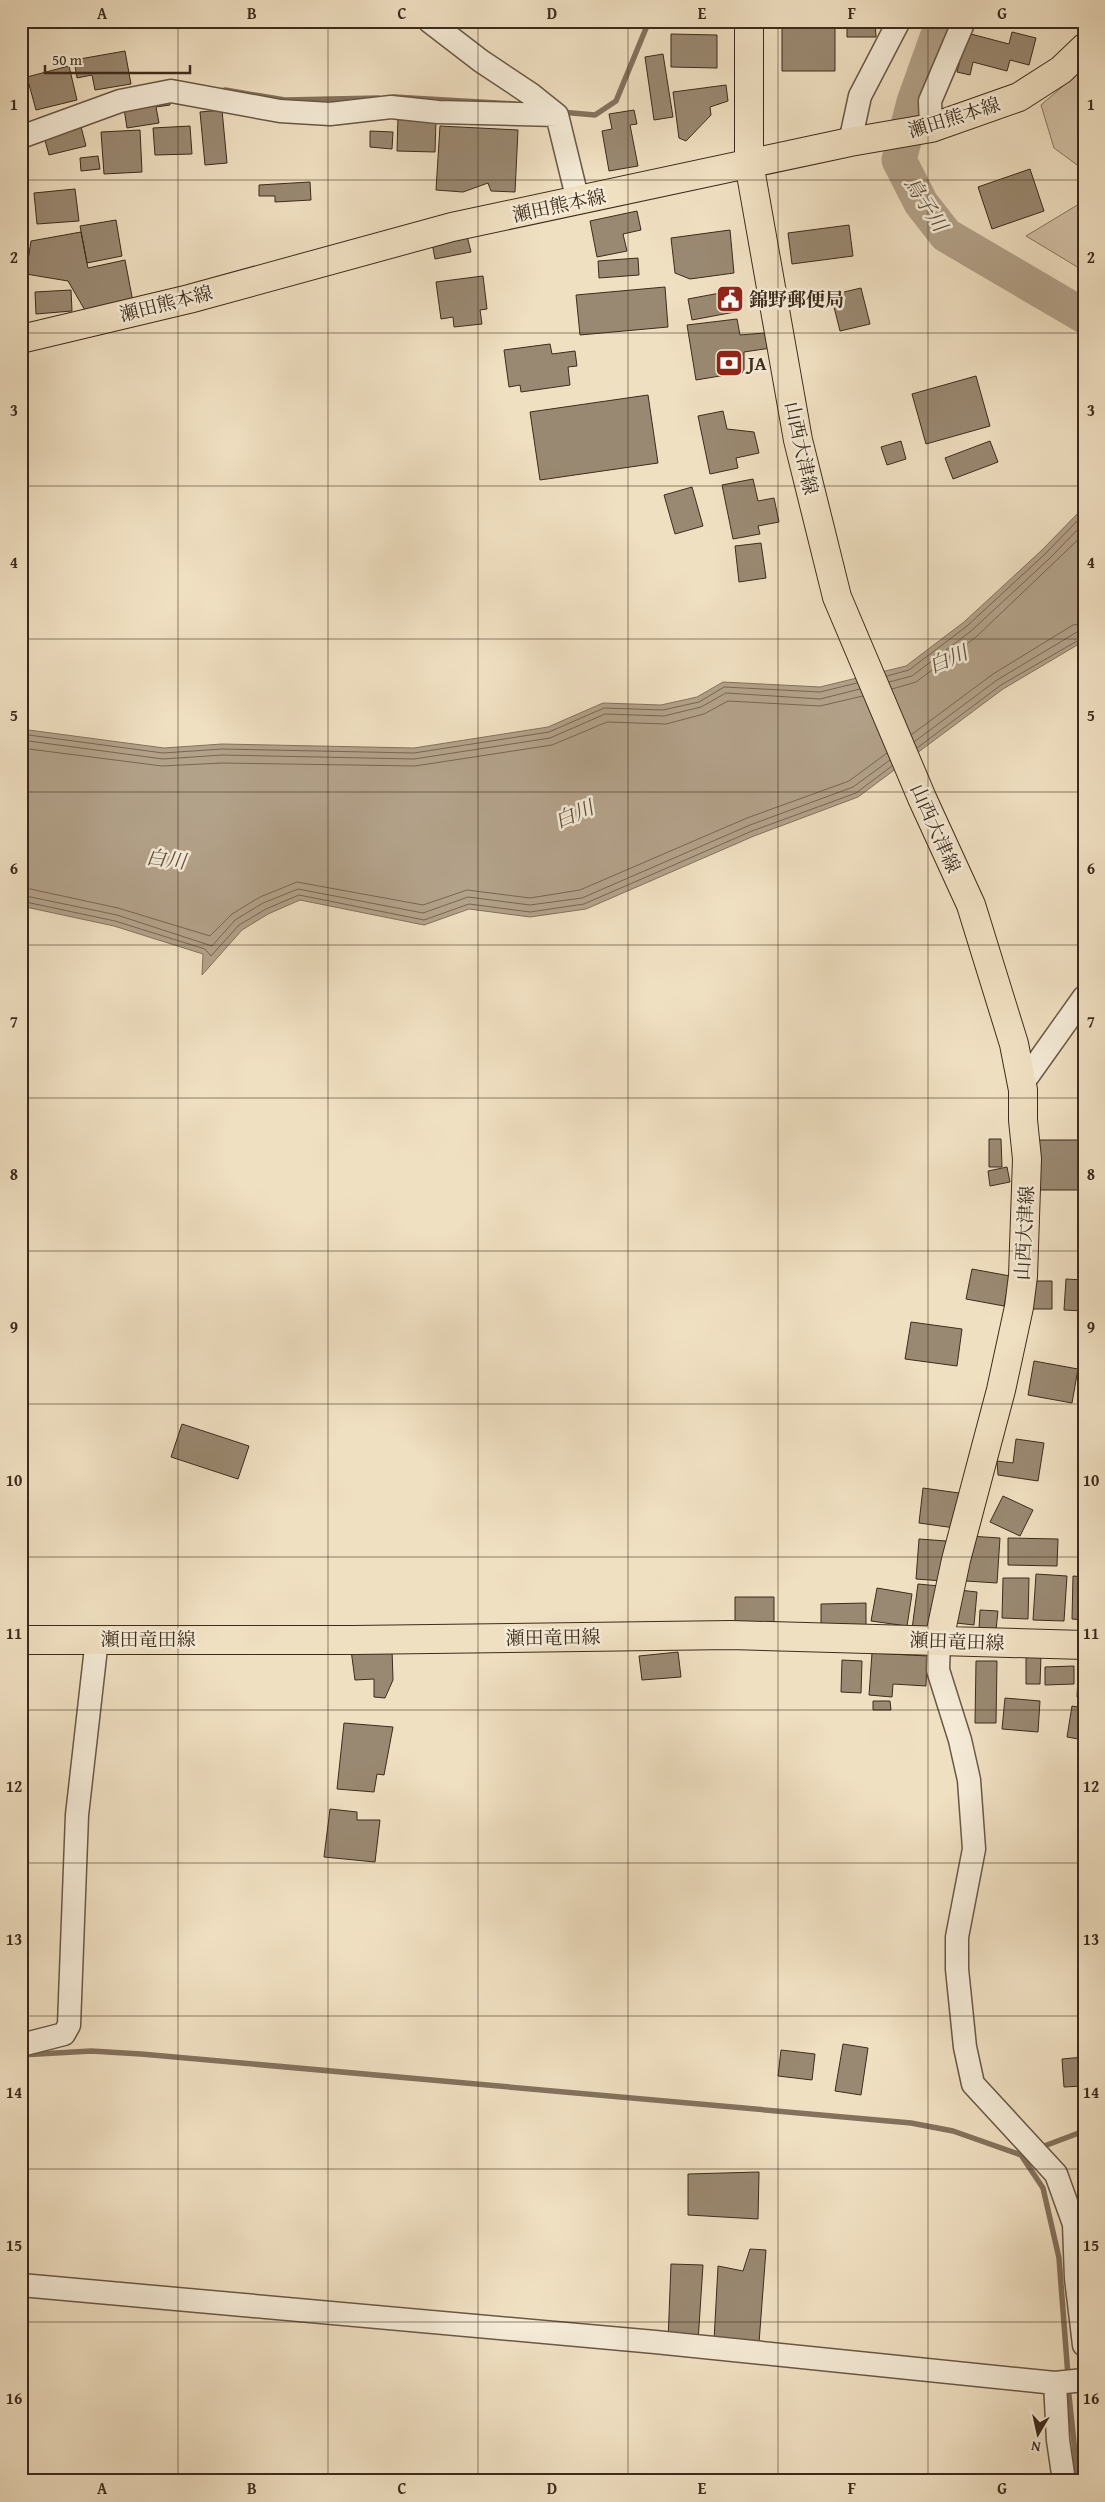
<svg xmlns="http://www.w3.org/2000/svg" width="1105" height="2502" font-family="'Gentium Book Plus','Noto Serif JP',serif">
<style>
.green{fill:#d2c1a6;stroke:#887661}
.water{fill:#b3a28a;stroke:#84725e}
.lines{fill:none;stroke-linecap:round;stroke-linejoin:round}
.shore{stroke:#786653;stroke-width:1}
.stream{stroke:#84725e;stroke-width:5.5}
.river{stroke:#b3a28a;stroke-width:35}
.building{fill:#9a8972;stroke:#3d2b1c}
.minor-casing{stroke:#6a5846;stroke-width:25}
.major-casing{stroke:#3d2b1c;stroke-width:30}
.minor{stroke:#f5ebd7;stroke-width:22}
.major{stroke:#f0e0c2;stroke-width:28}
.grid{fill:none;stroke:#3d2b1c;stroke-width:1;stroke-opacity:0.55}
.labels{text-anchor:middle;stroke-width:5;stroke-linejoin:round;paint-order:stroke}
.street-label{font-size:19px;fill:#3d2b1c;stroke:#f5ebd7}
.poi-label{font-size:19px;font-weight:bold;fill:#3d2b1c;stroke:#f5ebd7;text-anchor:start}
.water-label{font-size:20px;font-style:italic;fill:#604f3d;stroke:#f5ebd7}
.neatline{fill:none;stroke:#3d2b1c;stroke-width:2}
.grid-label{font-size:16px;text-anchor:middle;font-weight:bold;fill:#3d2b1c}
</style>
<rect width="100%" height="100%" fill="#f0e0c2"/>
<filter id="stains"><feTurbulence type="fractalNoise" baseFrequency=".004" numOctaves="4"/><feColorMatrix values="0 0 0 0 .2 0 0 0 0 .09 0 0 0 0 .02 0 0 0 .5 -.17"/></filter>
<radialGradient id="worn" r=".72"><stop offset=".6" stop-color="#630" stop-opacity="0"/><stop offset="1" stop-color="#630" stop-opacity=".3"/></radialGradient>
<path class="green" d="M1084,68V170L1054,148L1041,105Z
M1084,201V271L1026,236Z"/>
<path class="water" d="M1084,507V641L1003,689L858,797L754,836L586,909L530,917L469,909L424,925L300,900L268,914L242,930L202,975L203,954L114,926L21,906V729L164,748L222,744L414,748L548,727L603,703L661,705L697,697L723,682L820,687L906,666L964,622L1042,550Z"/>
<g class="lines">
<path class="shore" d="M887,676L909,670L967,626L1045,554L1084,514
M889,682L912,676L971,631L1049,559L1084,523
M892,689L916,682L976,637L1084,534
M21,734L163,753L222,749L414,753L549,732L604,708L663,710L699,702L724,687L820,692L857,683
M911,735L993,674L1073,625L1084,623
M21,740L163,759L222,755L414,759L550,738L605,714L664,716L701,707L726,693L820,699L860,689
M914,742L997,680L1077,632L1084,630
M21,748L162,766L222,763L415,766L552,745L607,722L666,724L704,714L728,701L820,706L863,696
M917,748L1001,685L1084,637
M21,887L118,908L210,936L232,914L260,897L297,882L423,905L467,890L530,898L580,890L747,818L849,781L887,753
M21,895L117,915L212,946L235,920L263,903L298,889L423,913L468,897L530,905L582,898L750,825L853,787L890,760
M21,901L115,921L205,949L211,956L239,925L266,909L299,895L424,920L469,904L530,912L584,904L752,831L856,793L892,766"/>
<path class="stream" d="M225,90L285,100L378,98
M394,97L515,104
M561,112L595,115L616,101L649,21
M21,2055L91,2051L141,2054L911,2123L953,2131L1021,2155L1028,2152
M1039,2148L1084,2131
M1021,2155L1043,2188L1059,2258L1068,2376
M1068,2386L1078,2481"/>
<path class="river" d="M943,21L914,102L899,160L921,203L946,235L1084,316"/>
</g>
<path class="building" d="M670,21H710V27L670,25Z
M847,21H875L876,37H847Z
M782,25H835V71H782Z
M1012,32L1036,38L1029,65L1010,60L1007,71L973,62L970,75L957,72L967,33L1009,44Z
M671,34L717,35V68L671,67Z
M125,51L131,84L95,90L92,75L77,78L74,60Z
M663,54L673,117L654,120L645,57Z
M69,66L77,100L36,110L27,77Z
M726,85L728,101L710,107L711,115L686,141L679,138L673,92Z
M168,93L170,105L156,107L159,123L127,128L123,102Z
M222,110L227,163L205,165L200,112Z
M634,110L637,124L630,125L638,166L609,171L602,131L612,129L609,114Z
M398,117L436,118L435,152L397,151Z
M80,123L86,146L49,155L43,133Z
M190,126L192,154L155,155L153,128Z
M440,126L518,130L515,192L491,191L488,183L463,192L436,190Z
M140,130L142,172L104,174L101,132Z
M370,131L393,132L392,149L370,147Z
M98,156L100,169L81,171L80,158Z
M1030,169L1044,211L992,229L978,187Z
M310,182L311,200L275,202V196H259V185Z
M75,189L79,221L37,224L34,193Z
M637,211L641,230L623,234L627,251L597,257L590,221Z
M116,220L122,256L87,263L80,226Z
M849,225L853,256L792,264L788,233Z
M730,230L734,273L690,279L675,273L671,238Z
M81,232L88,268L125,260L133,302L86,312L68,281L26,274L31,241Z
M467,236L471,252L435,259L432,243Z
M638,258L639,275L599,278L598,261Z
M483,276L487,309L480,310L482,324L454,327L453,317L441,319L436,282Z
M665,287L668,327L580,335L576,295Z
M861,288L870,324L840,331L831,295Z
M71,290L72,311L36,314L35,292Z
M736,290L740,311L692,320L688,299Z
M737,319L740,335L764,333L771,348L744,352V372L696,380L687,325Z
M550,344L552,354L575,351L577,366L568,367L570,385L521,392L520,385L509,387L504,350Z
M976,376L990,426L926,444L912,394Z
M648,395L658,463L540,480L530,412Z
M723,411L727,429L754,432L759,453L736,458L738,468L710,474L698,416Z
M901,441L906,459L887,465L881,447Z
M990,441L998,462L953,479L945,458Z
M753,479L758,501L774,498L779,522L758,526L760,534L733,539L722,485Z
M692,487L703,526L675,534L664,495Z
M761,543L766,578L739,582L735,546Z
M989,1139H1001L1002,1167H989Z
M1039,1140H1084V1190H1039Z
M1007,1167L1010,1182L990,1186L988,1171Z
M972,1269L1010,1276L1004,1306L966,1299Z
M1066,1279L1084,1280V1311L1064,1310Z
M1026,1281H1052V1309H1026Z
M911,1322L962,1329L957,1366L905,1359Z
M1034,1361L1078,1369L1072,1403L1028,1395Z
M182,1424L249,1446L238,1479L171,1457Z
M1016,1439L1044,1443L1038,1481L998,1475L997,1461L1013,1463Z
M923,1488L959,1493L955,1528L919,1523Z
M1003,1496L1033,1510L1020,1536L990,1522Z
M969,1536L1000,1538L997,1583L966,1581Z
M1008,1538L1058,1539L1057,1566L1008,1565Z
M919,1539L946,1541L943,1581L916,1579Z
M1036,1574L1067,1576L1064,1621L1033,1620Z
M1073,1576L1084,1577V1620L1072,1619Z
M1003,1578H1029L1028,1619L1002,1618Z
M918,1584L939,1586L936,1606L931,1608L929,1631L912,1629Z
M877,1588L912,1594L907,1626L871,1621Z
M959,1590L977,1592L974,1625L956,1623Z
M735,1597H774V1625H735Z
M866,1603V1634H821V1604Z
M980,1610L998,1611L996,1630L979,1629Z
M392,1649L393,1680L385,1698L374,1697V1679L355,1680L351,1650Z
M678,1652L681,1677L642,1680L639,1656Z
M872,1653L927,1656L926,1686L893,1684L892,1697L869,1695Z
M1026,1655H1041L1040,1684H1026Z
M1079,1658H1084V1698L1077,1697Z
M842,1660L862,1661L861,1693L841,1692Z
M976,1661H997L996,1723H975Z
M1074,1666V1684L1045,1685V1667Z
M1005,1698L1040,1701L1038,1732L1002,1729Z
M873,1701H890L891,1710H873Z
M1072,1706L1084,1708V1740L1067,1737Z
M344,1723L393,1727L384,1775L377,1774L374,1792L337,1789Z
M330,1809L357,1812V1820H380L375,1862L324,1857Z
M843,2044L868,2048L861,2095L835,2091Z
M781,2050L815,2054L812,2080L778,2076Z
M1084,2057V2086L1064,2087L1062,2059Z
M759,2172L758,2219L688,2215V2174Z
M750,2249L766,2250L759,2343L714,2341L718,2266L743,2271Z
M671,2264L703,2265L698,2342L668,2341Z"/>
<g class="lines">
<g class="minor-casing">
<path id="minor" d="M429,21L481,61L532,95L557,115L578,201
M931,128L930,101L964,21
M21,137L120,101L171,91L280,111L330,114L391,107L438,112L557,115
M850,142L860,96L899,21
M1023,1090L1025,1080L1084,997
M939,1640L938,1670L960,1740L969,1780L974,1849L957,1937V1969L965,2047L973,2084L1056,2174L1074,2224L1076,2278L1084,2345
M21,2045L64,2034L69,2025L77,1815L97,1639
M21,2285L655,2342L1055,2383L1084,2380
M1055,2383L1058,2440L1064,2481"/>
</g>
<g class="major-casing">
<path id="major" d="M749,21V163L798,440L837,597L922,798L971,905L1014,1044L1023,1090V1120L1027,1159L1023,1276L1019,1307L1001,1390L956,1560L939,1640
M21,339L189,299L452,227L850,142L931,128L1019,97L1061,70L1084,48
M21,1640H353L731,1635L1084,1645"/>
</g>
<use href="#minor" class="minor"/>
<use href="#major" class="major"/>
</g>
<path class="grid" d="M178,21V2481M328,21V2481M478,21V2481M628,21V2481M778,21V2481M928,21V2481M21,180H1084M21,333H1084M21,486H1084M21,639H1084M21,792H1084M21,945H1084M21,1098H1084M21,1251H1084M21,1404H1084M21,1557H1084M21,1710H1084M21,1863H1084M21,2016H1084M21,2169H1084M21,2322H1084"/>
<defs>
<g id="civic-square" transform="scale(1.4375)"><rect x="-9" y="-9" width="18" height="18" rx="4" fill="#8f2418" stroke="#f5ebd7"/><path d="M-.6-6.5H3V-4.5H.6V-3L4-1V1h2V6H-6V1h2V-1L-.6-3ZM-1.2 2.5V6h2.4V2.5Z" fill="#fff"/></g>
<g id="bank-square" transform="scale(1.4375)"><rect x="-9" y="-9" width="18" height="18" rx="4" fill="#8f2418" stroke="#f5ebd7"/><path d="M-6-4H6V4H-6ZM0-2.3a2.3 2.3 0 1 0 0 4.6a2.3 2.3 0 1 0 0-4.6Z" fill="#fff"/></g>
</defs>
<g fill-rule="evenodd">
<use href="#civic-square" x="730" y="299"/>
<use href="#bank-square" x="729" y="363"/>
</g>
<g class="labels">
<g class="street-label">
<text transform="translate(954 117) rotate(-17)" y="7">瀬田熊本線</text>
<text transform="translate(559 205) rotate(-12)" y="7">瀬田熊本線</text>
<text transform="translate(166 303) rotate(-14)" y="7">瀬田熊本線</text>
<text transform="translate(802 448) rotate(78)" y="7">山西大津線</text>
<text transform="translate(936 828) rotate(66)" y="7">山西大津線</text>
<text transform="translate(1024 1233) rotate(-87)" y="7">山西大津線</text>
<text transform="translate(553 1637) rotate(-1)" y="7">瀬田竜田線</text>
<text x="148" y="1646">瀬田竜田線</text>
<text transform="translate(957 1641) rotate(2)" y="7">瀬田竜田線</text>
</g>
<g class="poi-label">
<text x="749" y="306">錦野郵便局</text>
<text x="748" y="370">JA</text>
</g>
<g class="water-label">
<text transform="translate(926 204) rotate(57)" y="7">鳥子川</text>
<text transform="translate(948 659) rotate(-23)" y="7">白川</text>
<text transform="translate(574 814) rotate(-23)" y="7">白川</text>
<text transform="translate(166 859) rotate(7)" y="7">白川</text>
</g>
</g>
<rect width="1105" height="2502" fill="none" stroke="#f0e0c2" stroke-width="55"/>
<g transform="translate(1038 2434) rotate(189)" stroke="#f5ebd7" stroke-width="4" paint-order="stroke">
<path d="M0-4L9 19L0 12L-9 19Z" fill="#3d2b1c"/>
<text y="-8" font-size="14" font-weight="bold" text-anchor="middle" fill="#3d2b1c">N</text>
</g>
<path d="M45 65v8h145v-8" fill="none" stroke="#3d2b1c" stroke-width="2.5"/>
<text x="52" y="65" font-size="15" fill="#3d2b1c" stroke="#f5ebd7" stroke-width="4" paint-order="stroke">50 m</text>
<rect x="28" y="28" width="1050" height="2446" class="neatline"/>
<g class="grid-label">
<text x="102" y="19">A</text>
<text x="252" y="19">B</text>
<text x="402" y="19">C</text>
<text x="552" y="19">D</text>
<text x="702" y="19">E</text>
<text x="852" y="19">F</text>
<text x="1002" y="19">G</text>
<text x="14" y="110">1</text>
<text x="1091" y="110">1</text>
<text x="14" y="263">2</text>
<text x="1091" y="263">2</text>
<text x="14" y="416">3</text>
<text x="1091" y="416">3</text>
<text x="14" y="568">4</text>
<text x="1091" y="568">4</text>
<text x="14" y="721">5</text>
<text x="1091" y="721">5</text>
<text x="14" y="874">6</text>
<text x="1091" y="874">6</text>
<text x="14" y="1027">7</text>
<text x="1091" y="1027">7</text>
<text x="14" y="1180">8</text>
<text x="1091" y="1180">8</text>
<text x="14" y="1333">9</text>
<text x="1091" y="1333">9</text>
<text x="14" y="1486">10</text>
<text x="1091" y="1486">10</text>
<text x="14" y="1639">11</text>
<text x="1091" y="1639">11</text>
<text x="14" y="1792">12</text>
<text x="1091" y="1792">12</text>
<text x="14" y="1945">13</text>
<text x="1091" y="1945">13</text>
<text x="14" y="2098">14</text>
<text x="1091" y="2098">14</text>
<text x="14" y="2251">15</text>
<text x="1091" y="2251">15</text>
<text x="14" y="2404">16</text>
<text x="1091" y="2404">16</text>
<text x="102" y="2494">A</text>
<text x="252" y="2494">B</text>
<text x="402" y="2494">C</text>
<text x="552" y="2494">D</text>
<text x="702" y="2494">E</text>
<text x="852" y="2494">F</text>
<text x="1002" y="2494">G</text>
</g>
<rect width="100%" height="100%" filter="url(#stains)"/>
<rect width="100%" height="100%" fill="url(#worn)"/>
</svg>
